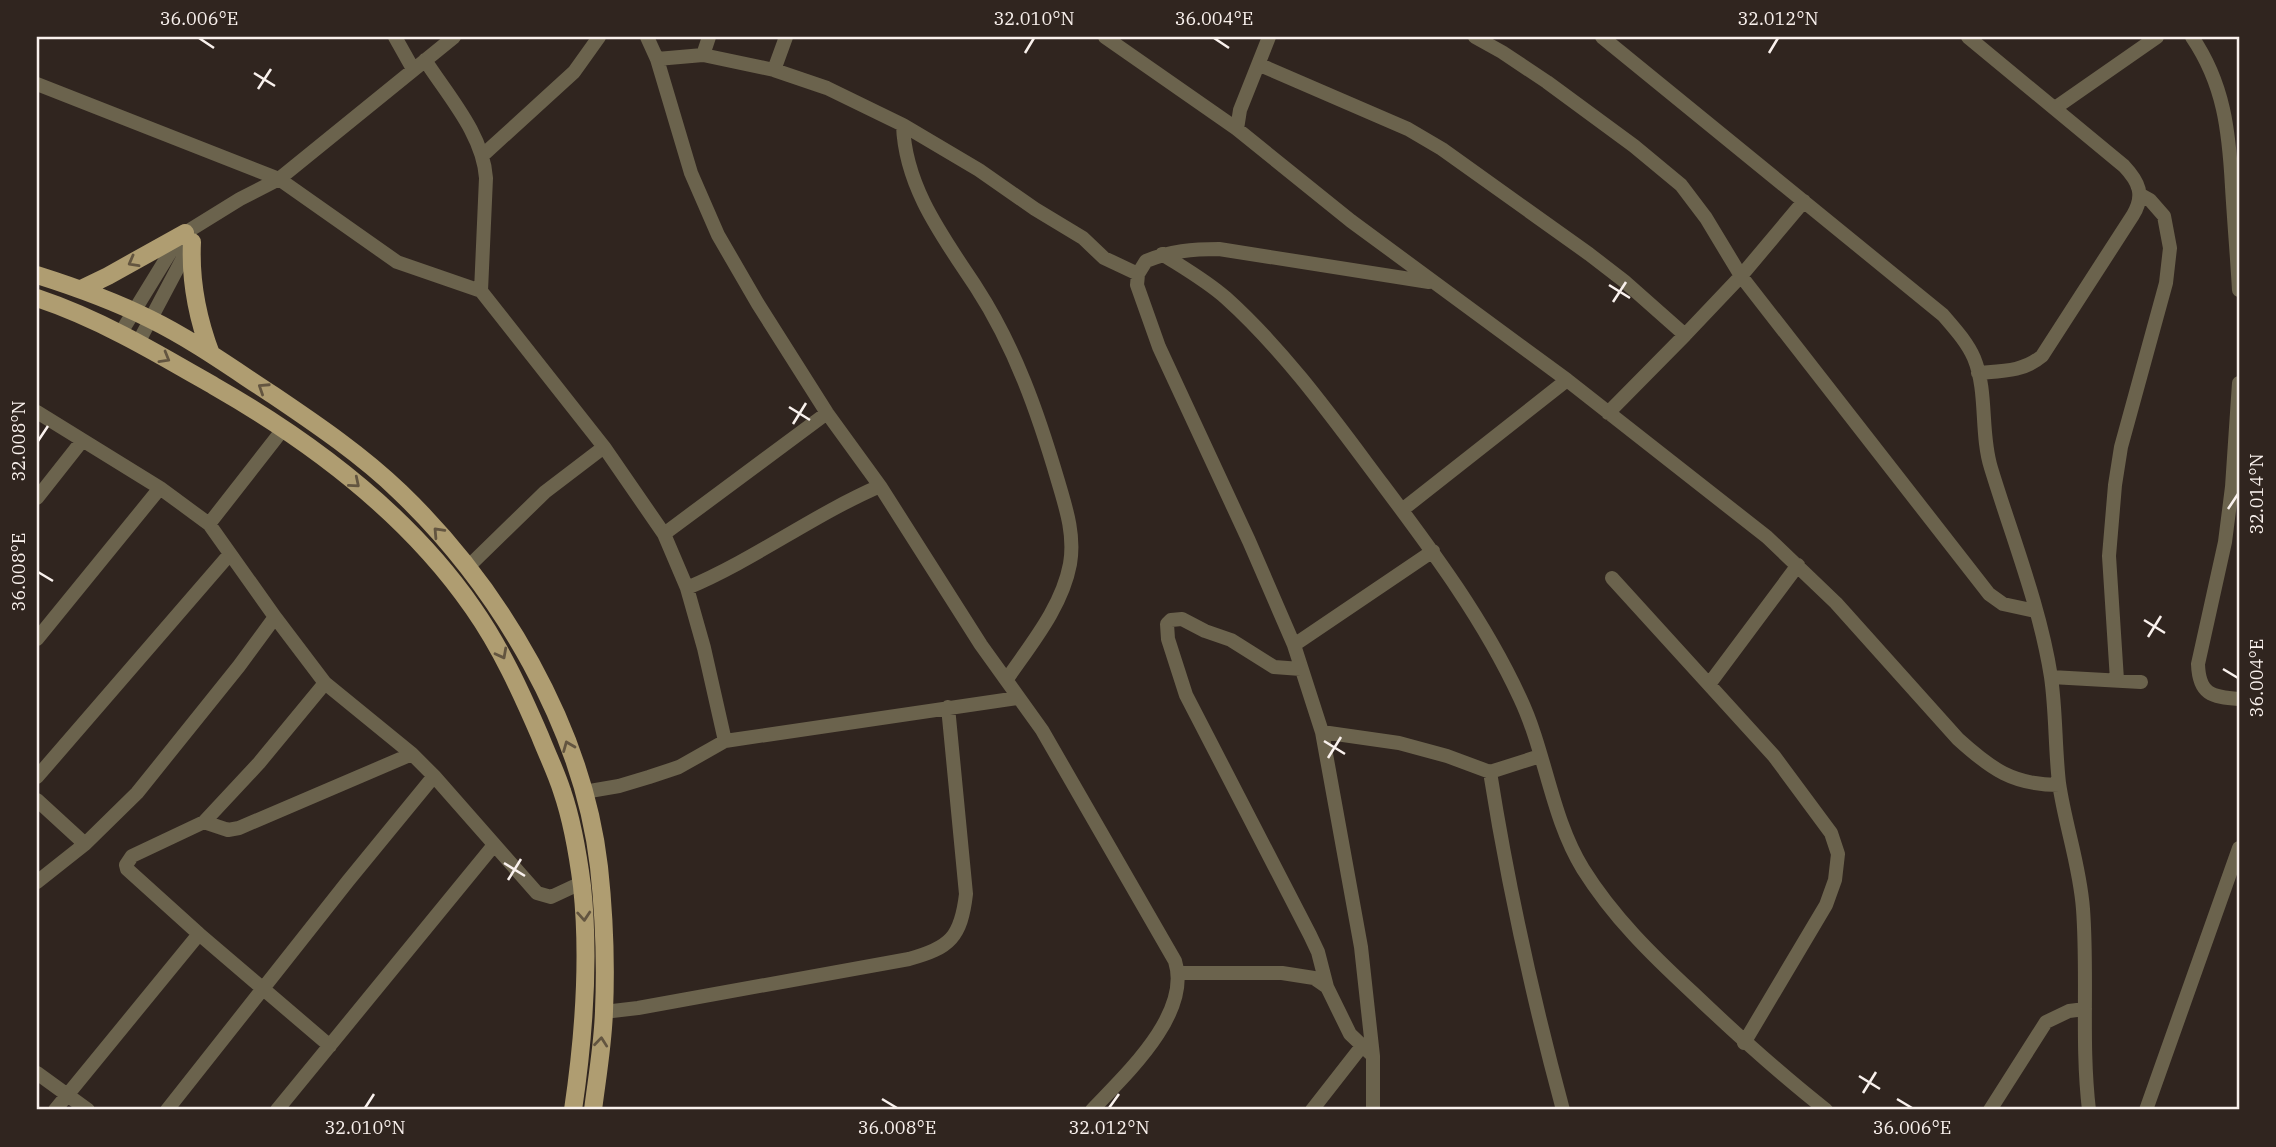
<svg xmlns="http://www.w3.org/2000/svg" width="2276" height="1147" font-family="'IBM Plex Serif',serif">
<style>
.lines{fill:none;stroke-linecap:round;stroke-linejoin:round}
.street{stroke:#6b634d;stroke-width:14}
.primary{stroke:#af9d71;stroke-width:18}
.oneway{stroke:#635540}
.ticks{fill:none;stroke:#f9f1ed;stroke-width:2.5}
.neatline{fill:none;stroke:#f9f1ed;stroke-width:2.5}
.ticks-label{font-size:18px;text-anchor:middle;fill:#f9f1ed}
</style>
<rect width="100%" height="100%" fill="#30251f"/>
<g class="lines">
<path class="street" d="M395,37L413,69
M647,37L657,59L691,173L718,235L758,304L827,413L880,486L981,645L1042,730L1175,961C1192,1014 1125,1075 1092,1110
M1105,37L1237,129L1351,221L1567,380L1767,537L1836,603L1958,739C1991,769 2013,785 2059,785
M1475,37L1502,52L1547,82L1634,146L1681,185L1706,218L1741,276L1989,594L2003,604L2035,611
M1602,37L1943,315C1955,329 1967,342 1974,358C1988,392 1980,433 1991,468C2012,537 2040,606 2051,677C2056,712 2055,748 2059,783C2065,825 2080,866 2083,909C2088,976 2081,1043 2089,1110
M1968,37L2124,166C2139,182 2145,195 2133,215L2042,356C2023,372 2002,371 1978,373
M2192,37C2224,84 2229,131 2232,187C2234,221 2237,255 2239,290
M703,55L709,37
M657,59L703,55L774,70L827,88L903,125L979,170L1035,209L1083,238L1104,258L1138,274L1137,285L1159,347L1249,541L1294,645L1322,732L1361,947L1373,1056V1110
M425,60C448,96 483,134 486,178L481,291
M1260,65L1408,129L1442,149L1589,254L1624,281L1685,335L1741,276L1804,201
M774,70L786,37
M37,84L279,179L397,262L481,291L604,447L664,534L687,588L704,648L725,741
M2055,108L2157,37
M903,125C905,187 943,237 976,287C1015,347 1038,413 1058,481C1066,508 1075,535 1070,564C1062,607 1031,644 1007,679
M1237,129L1240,110L1269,37
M483,155L574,72L599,37
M1162,254C1184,268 1207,281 1226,298C1286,352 1335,421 1383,485C1434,553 1484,620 1520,698C1546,753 1551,817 1583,869C1613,917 1652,955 1693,993C1736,1034 1779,1073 1826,1110
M1138,274L1146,261C1170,251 1193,249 1219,249L1429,282
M120,334L174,246L185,233L240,199L279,179L454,37
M138,343L192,241
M2239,383L2232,487L2225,542L2198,664C2199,694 2211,697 2239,699
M37,412L160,488L209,524L284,428
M1608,413L1685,335
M37,498L82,441
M1402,510L1567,380
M664,534L827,413
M469,566L545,492L604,447
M1612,578L1774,756L1831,833L1838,854L1835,880L1826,905L1744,1043
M687,588C754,560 813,515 880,486
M275,617L325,683L412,754L434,776
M37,639L160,488
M1294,645L1433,551
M1301,669L1274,667L1231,640L1205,631L1182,619L1171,620L1167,624L1168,639L1186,695L1310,935L1318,952L1327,987
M2051,677L2141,682
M2117,680L2109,556L2115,485L2121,447L2166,283L2170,248L2164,216L2150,200L2141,195
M325,683L259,763L204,822L132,856L126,865L127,869L199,934L330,1046
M1710,683L1798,565
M1322,732L1399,743L1447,756L1490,772L1540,756
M1490,772C1508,886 1533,999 1563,1110
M37,777L229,555
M584,792L619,786L649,777L679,767L725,741L1018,698
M37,800L85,844
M204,822L228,830L239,828L412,754
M37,882L85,844L137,793L239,666L275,617L209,524
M1179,973H1282L1314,978L1327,987L1350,1034L1373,1056
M604,1012L638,1008L909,959C950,948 961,937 966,894L948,707
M37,1073L88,1110
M55,1110L199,934
M167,1110L348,881L434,776L537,893L551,897L581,883
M277,1110L494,845
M1312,1110L1362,1046
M1990,1110L2046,1022L2069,1011L2085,1009
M2146,1110L2239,848"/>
<path class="primary" d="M192,242C190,282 197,317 211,354
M37,275C75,287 114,301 150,319C193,340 233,369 273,395C316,424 363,456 400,492C500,588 583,728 599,867C604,913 606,965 604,1011C603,1044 597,1078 593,1110
M81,289L108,276L185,233
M37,298C100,319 157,353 214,386C312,442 408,514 473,608C501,648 521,692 540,736C547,754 556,772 562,791C572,820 578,855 582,886C590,961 584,1036 573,1110"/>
</g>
<defs><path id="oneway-chevron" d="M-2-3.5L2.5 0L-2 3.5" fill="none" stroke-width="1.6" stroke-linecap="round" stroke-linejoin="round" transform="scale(1.75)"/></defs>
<g class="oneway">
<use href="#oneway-chevron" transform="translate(133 262) rotate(151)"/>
<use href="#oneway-chevron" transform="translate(165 358) rotate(30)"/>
<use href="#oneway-chevron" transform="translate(263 388) rotate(-147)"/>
<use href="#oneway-chevron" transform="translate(355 483) rotate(40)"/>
<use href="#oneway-chevron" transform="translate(438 532) rotate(-133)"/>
<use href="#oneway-chevron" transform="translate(502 654) rotate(62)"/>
<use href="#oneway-chevron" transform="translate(568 746) rotate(-112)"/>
<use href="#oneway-chevron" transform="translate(584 916) rotate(86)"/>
<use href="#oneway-chevron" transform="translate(601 1042) rotate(-84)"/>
</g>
<path class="ticks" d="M199,38L214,48M1214,38L1229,48M1025,53L1034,38M1769,53L1778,38M254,73L275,86M258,89L271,69M1609,285L1630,298M1613,302L1626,282M789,407L810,420M793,424L806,403M38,441L48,426M2228,509L2238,494M38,572L53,581M2144,620L2165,633M2148,637L2161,616M2223,669L2238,678M1324,741L1345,754M1328,758L1341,737M504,863L525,876M508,880L521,859M1859,1076L1880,1089M1863,1093L1876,1072M882,1099L897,1108M1897,1099L1912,1108M365,1108L374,1094M1109,1108L1119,1094"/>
<rect width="2276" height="1147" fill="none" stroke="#30251f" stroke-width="77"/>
<rect x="38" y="38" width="2200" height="1070" class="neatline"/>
<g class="ticks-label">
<text x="199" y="25">36.006°E</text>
<text x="1034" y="25">32.010°N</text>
<text x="1214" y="25">36.004°E</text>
<text x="1778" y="25">32.012°N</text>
<text transform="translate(19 441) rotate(-90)" y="6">32.008°N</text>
<text transform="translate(2257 494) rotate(-90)" y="6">32.014°N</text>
<text transform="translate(19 572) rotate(-90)" y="6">36.008°E</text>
<text transform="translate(2257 678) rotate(-90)" y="6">36.004°E</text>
<text x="365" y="1134">32.010°N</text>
<text x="897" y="1134">36.008°E</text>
<text x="1109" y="1134">32.012°N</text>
<text x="1912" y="1134">36.006°E</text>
</g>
</svg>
